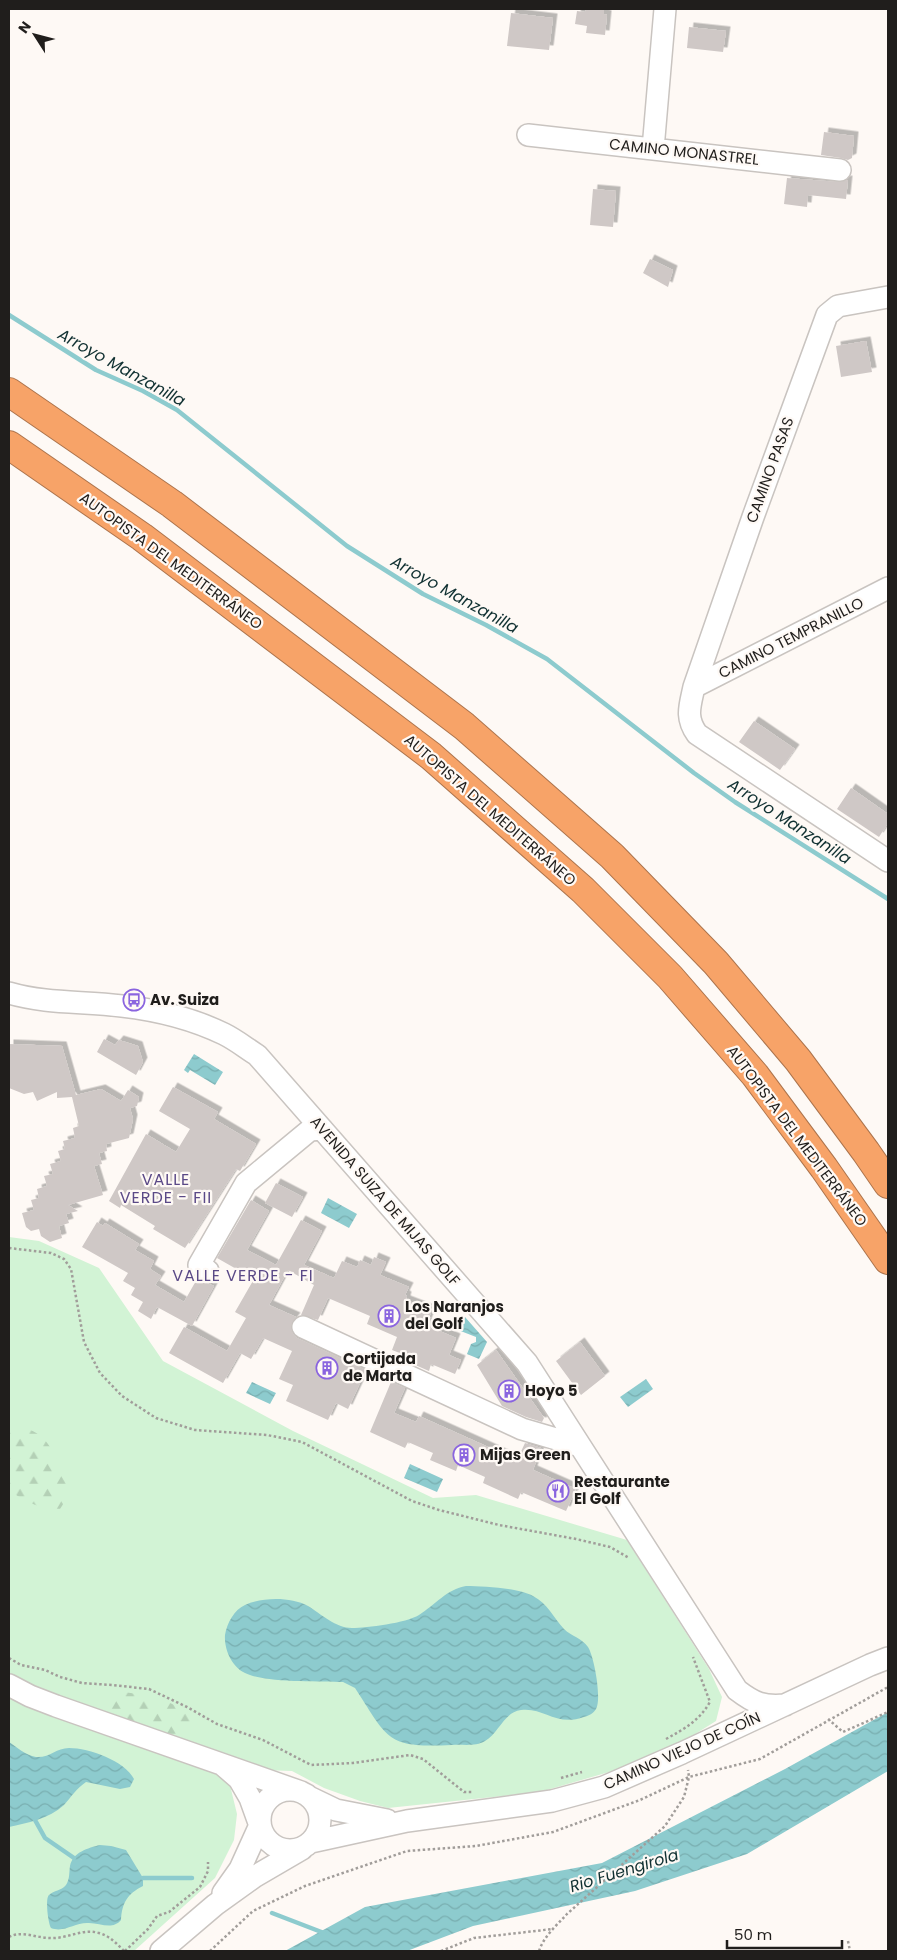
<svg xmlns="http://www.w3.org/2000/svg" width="897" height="1960" font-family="Poppins,sans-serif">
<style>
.green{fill:#d2f3d5}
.forest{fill:url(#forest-firs)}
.water{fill:url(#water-waves)}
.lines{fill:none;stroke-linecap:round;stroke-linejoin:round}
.stream{stroke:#8dcbce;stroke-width:4.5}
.building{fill:#cfc8c6;filter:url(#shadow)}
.minor-casing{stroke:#c9c4c0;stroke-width:24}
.highway-casing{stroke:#ac744d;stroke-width:30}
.path{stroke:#a19d9a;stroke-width:2.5;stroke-dasharray:2.5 2.5;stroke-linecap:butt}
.minor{stroke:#fff;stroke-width:21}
.highway{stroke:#f7a368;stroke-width:28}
.labels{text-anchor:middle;stroke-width:4.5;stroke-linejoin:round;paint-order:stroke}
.street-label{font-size:15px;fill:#201e1c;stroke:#fef9f5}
.poi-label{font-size:15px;font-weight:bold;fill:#201e1c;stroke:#fef9f5;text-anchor:start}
.water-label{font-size:16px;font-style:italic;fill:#103031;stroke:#fef9f5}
.neighbourhood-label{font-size:16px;letter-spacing:1px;fill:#5a4987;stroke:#fef9f5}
</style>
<defs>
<pattern id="forest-firs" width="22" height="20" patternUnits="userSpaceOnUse" patternTransform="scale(1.25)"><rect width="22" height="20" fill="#d2f3d5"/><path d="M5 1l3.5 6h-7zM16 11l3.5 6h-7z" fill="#b4d0b6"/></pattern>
<pattern id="water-waves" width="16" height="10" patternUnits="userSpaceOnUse" patternTransform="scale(1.25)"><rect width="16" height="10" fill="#8dcbce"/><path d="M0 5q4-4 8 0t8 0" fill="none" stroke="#79aeb0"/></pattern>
<filter id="shadow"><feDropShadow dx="4.5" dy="-4.5" stdDeviation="0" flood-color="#0004"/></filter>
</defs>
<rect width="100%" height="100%" fill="#fef9f5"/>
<path class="green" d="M9,1237L39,1241L99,1268L163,1361L293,1431L433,1498L476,1495L627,1540L709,1669L722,1697L716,1721L684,1741L623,1768L540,1792L388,1808L360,1801L324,1788L292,1771L262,1770L229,1781L237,1814L234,1840L215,1878L134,1951H9Z"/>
<path class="forest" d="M17,1424C25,1428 35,1431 42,1437C56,1451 65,1477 69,1495L60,1509C38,1510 27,1501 9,1491V1427Z
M116,1691C134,1693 182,1700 190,1718C193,1723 191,1728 190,1734L176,1739L126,1721L114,1713L109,1706L110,1695Z"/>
<path class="water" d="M194,1054L223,1072L215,1085L190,1070L188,1073L184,1070Z
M328,1198L357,1214L349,1228L321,1213Z
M465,1317L487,1342L479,1359L467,1354L471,1344L476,1342V1337L458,1330L462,1320Z
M646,1379L653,1389L628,1407L620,1397Z
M252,1382L276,1393L270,1404L246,1393Z
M410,1464L443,1479L437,1492L404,1478Z
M466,1586C484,1586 518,1588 533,1596C548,1604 553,1617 564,1629C571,1636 582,1638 588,1647C594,1656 602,1699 596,1709C593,1714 588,1716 584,1717C556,1727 544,1707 521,1710C504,1712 499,1733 485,1741C475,1747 463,1744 452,1745C386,1748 389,1740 355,1688L343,1682C319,1681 265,1683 245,1673C232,1667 224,1650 225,1635C227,1623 234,1610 245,1605C263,1597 291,1597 308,1606C321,1614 336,1628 352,1628C367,1628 406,1623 419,1615C435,1605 447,1589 466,1586Z
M888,1712V1771L747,1854L635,1891L473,1926L407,1951H285L365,1907L602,1863L785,1769Z
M9,1742C17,1747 25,1755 36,1757C50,1758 56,1748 69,1748C89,1748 125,1761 134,1779L130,1787L120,1789L86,1782C77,1788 71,1797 64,1805C49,1819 27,1823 9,1827Z
M100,1845L111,1846L126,1850L143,1878V1886C127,1894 122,1903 121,1920C112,1931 99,1922 87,1923C74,1923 64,1933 51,1928C48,1923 45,1898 49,1895C54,1890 61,1891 66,1885C70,1879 69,1872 70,1866C73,1852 88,1848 100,1845Z"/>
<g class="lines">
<path class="stream" d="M9,315L96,370L143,391L177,410L347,546L423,594L486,625L547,659L694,773L735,802L888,899
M35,1820L45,1838L74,1858
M143,1878H192
M272,1913L324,1933"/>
</g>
<path class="building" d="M586,9H604V14L607,15L605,35L586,33L587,26L575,24L577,11L585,12Z
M511,13L553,18L549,50L507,46Z
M689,27L726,31L723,52L687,48Z
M824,132L854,136L852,158L848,160L841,158L821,155Z
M787,178L839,182L848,180L846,199L808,195L807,207L784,204Z
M593,189L616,191L613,227L590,225Z
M650,259L673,270L668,287L643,273Z
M866,341L872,372L841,377L836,346Z
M754,721L795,749L780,770L739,742Z
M851,788L888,814V823L879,837L837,809Z
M104,1039L115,1045L119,1040L138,1046L143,1062L136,1075L97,1052Z
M9,1044L62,1046L76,1095L101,1089L121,1101L128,1090L139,1097L137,1106L130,1108L133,1119L129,1138L106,1144L107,1151L99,1153L102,1164L94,1166L103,1195L68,1205L78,1211L66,1214L69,1223L59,1226L62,1238L50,1242L41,1236L39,1229L31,1231L26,1227L22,1213L34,1210L31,1200L39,1198L37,1189L47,1186L44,1176L53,1174L50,1164L61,1161L58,1151L65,1149L63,1141L75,1138L73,1128L79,1126L72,1097L57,1098V1092L37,1101L33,1092L24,1094L9,1088Z
M173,1087L218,1112L214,1119L256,1144L240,1171L236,1169L185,1248L153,1229L155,1226L121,1205L120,1208L109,1201L146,1134L176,1152L190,1129L159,1111Z
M276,1183L303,1197L292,1217L265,1203Z
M251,1200L269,1211L247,1250L276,1265L301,1220L322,1231L304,1265L334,1278L342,1261L357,1267L360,1260L371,1265L374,1257L386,1262L380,1275L409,1287L405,1295L407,1296L406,1300L432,1310L427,1323L431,1325L430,1327L456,1338L449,1355L461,1360L455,1374L431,1364L429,1371L413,1364L415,1359L392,1350L397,1337L367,1324L370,1316L328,1298L318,1320L301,1315L314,1285L288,1270L269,1305L296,1317L292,1322L291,1329L293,1334L297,1338L366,1370L348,1409L336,1403L328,1420L286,1401L293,1385L279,1379L292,1351L263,1338L251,1359L240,1353L223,1383L169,1353L184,1327L227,1351L246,1318L235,1312L254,1279L217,1258Z
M97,1222L103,1226L105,1223L139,1244L135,1250L154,1261L150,1269L161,1276L155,1285L184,1302L197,1279L214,1286L192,1326L157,1307L151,1319L138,1311L143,1302L131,1295L135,1288L123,1281L128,1273L82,1247Z
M580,1342L605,1376L581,1395L556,1361Z
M496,1350L544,1418L542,1422L526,1417L502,1406L477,1365Z
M391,1382L405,1388L394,1413L416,1422L419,1416L517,1460L525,1443L541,1448L533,1470L576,1489L566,1511L521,1492L518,1499L483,1483L485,1477L458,1465L456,1471L430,1460L433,1453L408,1442L405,1448L370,1432Z"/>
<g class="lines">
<g class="minor-casing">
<path id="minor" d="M528,135L840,170
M653,149L665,9
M888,297L838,306L827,315L753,517L694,687C690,706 685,717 697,734L888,861
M694,687L888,588
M9,993C47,1004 83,1001 122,1006C157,1010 193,1019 224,1034C236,1040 246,1048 257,1055L527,1363L737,1690C754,1703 763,1707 785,1705
M208,1271L199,1265L246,1183L310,1130L322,1129
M303,1327L522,1429L580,1446
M9,1685L30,1696L56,1706L301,1792
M224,1766L239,1779L250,1798L259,1823
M260 1820a30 30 0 1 1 60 0a30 30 0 1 1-60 0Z
M309,1797L336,1810L387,1820
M311,1842L407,1821L552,1801L604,1787L682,1753L870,1665L888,1658
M223,1893L240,1869L260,1825
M161,1951L215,1905L254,1877L302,1849"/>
</g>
<g class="highway-casing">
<path id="highway" d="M9,392L172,504L464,726L612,856L716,963L798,1060L866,1152L888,1184
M9,445L142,537L431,756L583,890L670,977L755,1075L824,1168L888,1260"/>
</g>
<path class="path" d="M9,1248L51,1253L64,1259L71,1269L84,1342L100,1373L122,1396L156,1418L195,1430L267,1435L302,1442L412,1501L439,1510L499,1525L576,1539L610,1547L629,1558
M9,1658L21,1665L45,1670L60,1677L82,1683L112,1685L149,1689L187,1707L217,1724L263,1740L311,1765L353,1763L410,1755L423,1759L464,1792H472
M828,1719L843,1732L888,1712
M666,1739C684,1729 699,1721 710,1702L693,1657
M561,1778L582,1772
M9,1937C22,1930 36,1938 50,1938C68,1939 82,1928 99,1933C110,1936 117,1944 124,1951
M848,1941L850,1951
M125,1951L148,1929L157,1916L169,1912L200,1887L208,1871V1862
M210,1951L253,1911L305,1886L407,1851L476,1846L553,1832L640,1800L689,1777L760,1759L888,1687
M441,1951L474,1938L553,1929
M539,1951C544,1936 557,1925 567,1914L665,1826L684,1797L689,1777L688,1770"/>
<use href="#minor" class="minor"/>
<use href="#highway" class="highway"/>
</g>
<defs>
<g id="bus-ring" transform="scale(1.125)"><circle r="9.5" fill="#fef9f5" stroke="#8a64df" stroke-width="1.5"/><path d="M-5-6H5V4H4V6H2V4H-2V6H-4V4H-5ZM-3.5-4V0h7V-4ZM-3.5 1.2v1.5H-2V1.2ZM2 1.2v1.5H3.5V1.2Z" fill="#8a64df"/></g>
<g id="building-ring" transform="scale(1.125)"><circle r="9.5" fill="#fef9f5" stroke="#8a64df" stroke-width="1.5"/><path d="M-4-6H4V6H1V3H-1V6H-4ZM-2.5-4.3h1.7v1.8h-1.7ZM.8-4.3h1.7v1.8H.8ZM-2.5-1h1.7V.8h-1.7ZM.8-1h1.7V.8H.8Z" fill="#8a64df"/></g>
<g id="restaurant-ring" transform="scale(1.125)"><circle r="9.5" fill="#fef9f5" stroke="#8a64df" stroke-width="1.5"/><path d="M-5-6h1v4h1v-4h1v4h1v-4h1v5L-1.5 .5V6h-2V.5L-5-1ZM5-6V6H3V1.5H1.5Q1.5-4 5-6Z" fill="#8a64df"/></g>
</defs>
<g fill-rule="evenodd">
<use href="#bus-ring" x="134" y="1000"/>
<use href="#building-ring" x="389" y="1316"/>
<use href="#building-ring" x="327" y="1368"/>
<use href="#building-ring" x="509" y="1391"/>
<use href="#building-ring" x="464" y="1455"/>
<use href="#restaurant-ring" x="558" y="1491"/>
</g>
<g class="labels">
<g class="street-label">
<text transform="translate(684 152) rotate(6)" y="5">CAMINO MONASTREL</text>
<text transform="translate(770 470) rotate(-70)" y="5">CAMINO PASAS</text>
<text transform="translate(171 561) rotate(36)" y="5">AUTOPISTA DEL MEDITERRÁNEO</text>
<text transform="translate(791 638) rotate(-27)" y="5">CAMINO TEMPRANILLO</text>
<text transform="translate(490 810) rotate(41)" y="5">AUTOPISTA DEL MEDITERRÁNEO</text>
<text transform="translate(797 1136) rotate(53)" y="5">AUTOPISTA DEL MEDITERRÁNEO</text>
<text transform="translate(385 1201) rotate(49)" y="5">AVENIDA SUIZA DE MIJAS GOLF</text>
<text transform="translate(682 1751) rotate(-24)" y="5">CAMINO VIEJO DE COÍN</text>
</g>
<g class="poi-label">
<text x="150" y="1005">Av. Suiza</text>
<text x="405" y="1312">Los Naranjos<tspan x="405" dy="17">del Golf</tspan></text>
<text x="343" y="1364">Cortijada<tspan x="343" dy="17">de Marta</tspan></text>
<text x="525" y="1396">Hoyo 5</text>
<text x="480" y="1460">Mijas Green</text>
<text x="574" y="1487">Restaurante<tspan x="574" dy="17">El Golf</tspan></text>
</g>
<g class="water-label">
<text transform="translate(122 367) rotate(29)" y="6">Arroyo Manzanilla</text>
<text transform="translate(455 594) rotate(29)" y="6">Arroyo Manzanilla</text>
<text transform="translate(790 821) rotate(33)" y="6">Arroyo Manzanilla</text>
<text transform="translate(624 1870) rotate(-17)" y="6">Rio Fuengirola</text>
</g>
<g class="neighbourhood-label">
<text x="166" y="1185">VALLE<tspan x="166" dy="18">VERDE - FII</tspan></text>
<text x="243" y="1281">VALLE VERDE - FI</text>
</g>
</g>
<rect width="897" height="1960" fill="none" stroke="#201e1c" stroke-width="20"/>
<g transform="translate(35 35) rotate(306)" stroke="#fef9f5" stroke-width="4" paint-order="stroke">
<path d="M0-4L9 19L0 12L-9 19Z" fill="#201e1c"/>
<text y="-8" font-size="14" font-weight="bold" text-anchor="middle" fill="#201e1c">N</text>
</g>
<path d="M727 1940v8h115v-8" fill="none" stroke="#201e1c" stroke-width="2.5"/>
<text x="734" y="1940" font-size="15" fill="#201e1c" stroke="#fef9f5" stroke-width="4" paint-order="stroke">50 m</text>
</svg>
